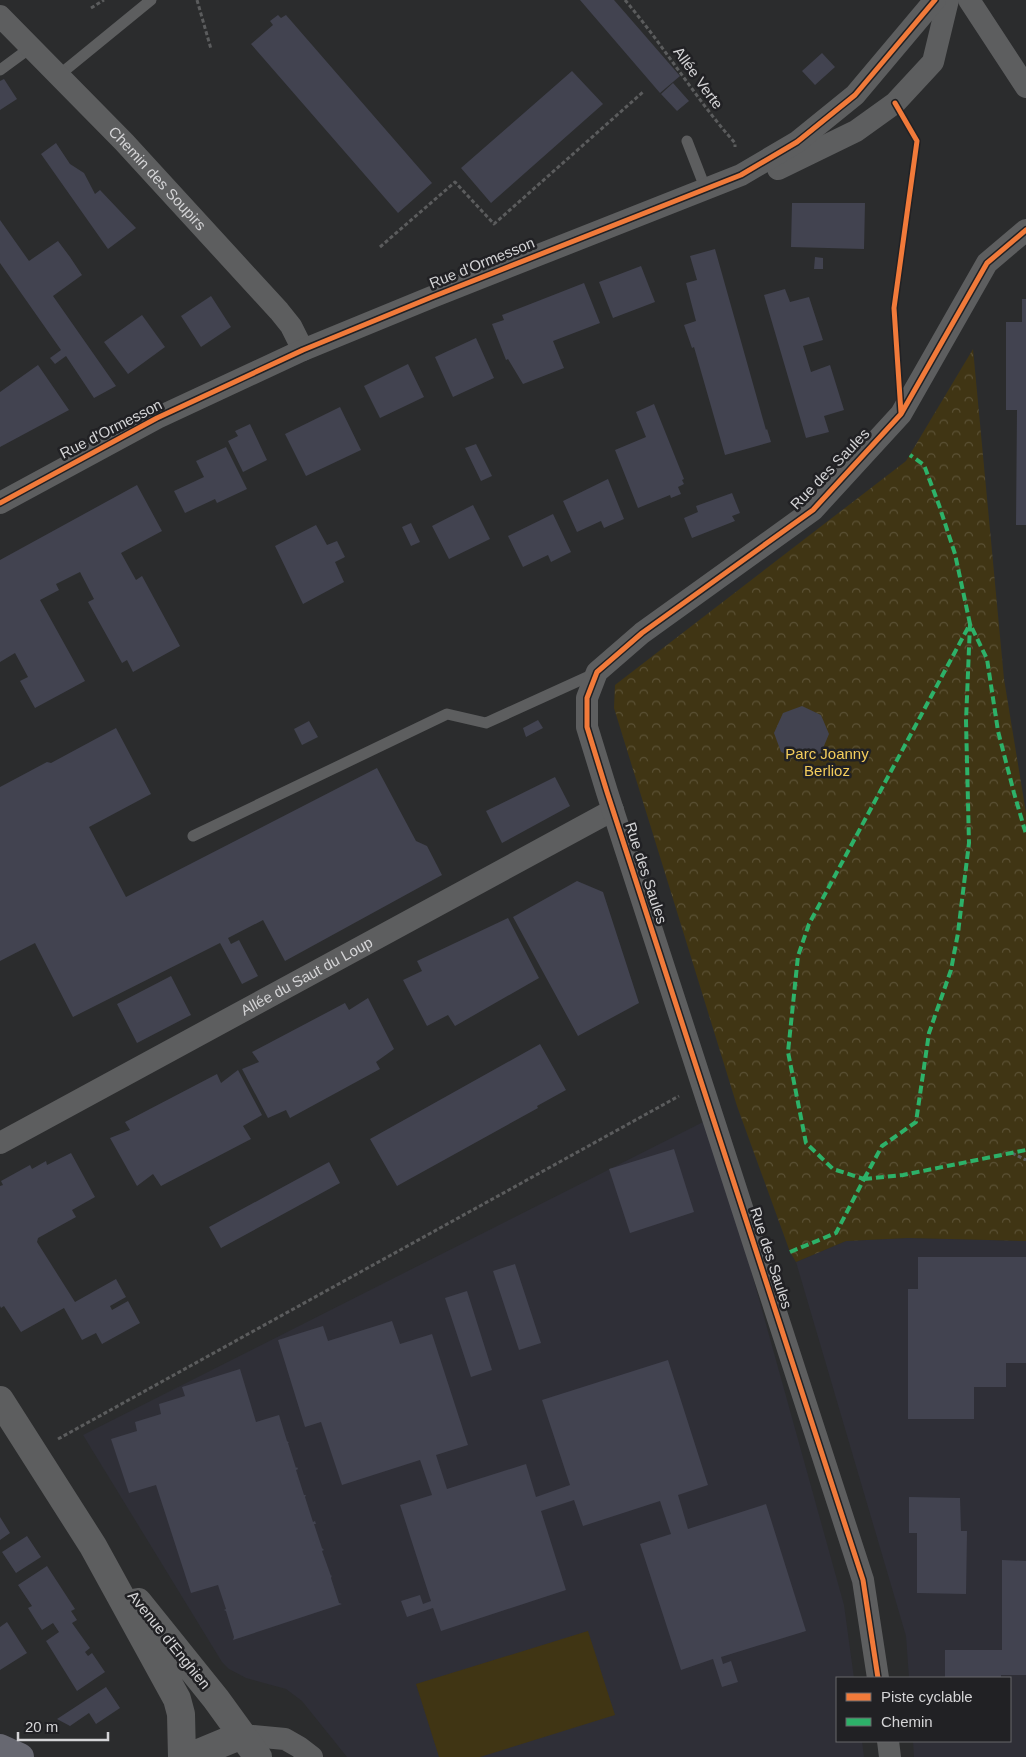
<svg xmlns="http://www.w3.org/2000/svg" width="1026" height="1757" font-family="Arial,sans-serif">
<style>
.built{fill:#2f2f37}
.park{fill:url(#park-crowns)}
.garden{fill:#403514}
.building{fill:#424350}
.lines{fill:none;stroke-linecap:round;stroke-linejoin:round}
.path{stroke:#5b5c5d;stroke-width:3;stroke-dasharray:4 2.5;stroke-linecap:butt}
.service{stroke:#5d5e5f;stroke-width:11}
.minor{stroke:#5d5e5f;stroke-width:22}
.secondary{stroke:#5d5e5f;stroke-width:28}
.primary{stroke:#676871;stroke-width:28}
.quiet{stroke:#2db169;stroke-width:4;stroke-dasharray:8 4;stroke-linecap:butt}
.cycleway-casing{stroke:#212124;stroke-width:8}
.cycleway{stroke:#f17a3a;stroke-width:5}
.labels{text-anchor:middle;stroke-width:5;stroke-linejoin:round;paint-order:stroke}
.street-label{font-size:15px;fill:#d4d4d6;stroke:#212124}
.park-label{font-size:15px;fill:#f4cd5c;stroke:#212124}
</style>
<defs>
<pattern id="park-crowns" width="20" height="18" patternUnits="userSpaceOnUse" patternTransform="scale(1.25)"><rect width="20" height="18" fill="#403514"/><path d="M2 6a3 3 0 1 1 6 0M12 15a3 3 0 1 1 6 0" fill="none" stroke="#5b5135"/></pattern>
</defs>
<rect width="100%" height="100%" fill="#2b2c2d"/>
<path class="built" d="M709,1119L844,1605L854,1678H837V1741H862L864,1757H347L302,1701L286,1689L246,1678L229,1669L222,1662L83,1435Z
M908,1238L1026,1241V1757H914L913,1741H1010V1678H909L906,1636L796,1262L846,1241Z"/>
<path class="park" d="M973,349L1004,679L1026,813V1241L908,1238L846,1241L796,1262L790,1252L737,1106L614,708L615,685L906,461Z"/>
<path class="garden" d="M588,1631L615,1715L480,1757H439L416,1684Z"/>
<path class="building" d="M580,0H614L680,76L660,93Z
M278,15L281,18L286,15L432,183L398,213L251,44L273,25L270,21Z
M822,53L835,67L815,85L802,71Z
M572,71L603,104L491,203L461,168Z
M4,79L17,99L0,110V81Z
M673,83L689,101L677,111L661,94Z
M56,143L70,164L84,173L95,194L100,190L136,228L108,249L41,154Z
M792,203H865L864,249L791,247Z
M0,220L29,261L58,241L70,257L82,275L53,296L116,386L94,398L66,356L55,364L50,358L61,350L0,263Z
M715,249L766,430L767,429L771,442L725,455L694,347L692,348L684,325L696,321L686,283L697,280L690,256Z
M815,257L823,258V269H814Z
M641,266L655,302L613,318L599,282Z
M584,283L600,323L553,341L564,368L523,384L508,359L506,360L492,324L504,320L502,315Z
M785,289L790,302L809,297L823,340L803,346L811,372L830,365L844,410L824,416L829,432L806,438L764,295Z
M211,296L231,327L201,347L181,316Z
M1022,299H1026V525H1016L1017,410H1006V322H1022Z
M142,315L165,347L128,374L104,342Z
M476,338L494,378L453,397L435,357Z
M408,364L424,397L380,418L364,386Z
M38,365L69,410L0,447V392Z
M654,404L684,479L682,480L684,484L678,487L681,494L671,498L670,495L638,508L615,450L646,437L636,412Z
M340,407L361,450L306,476L285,434Z
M250,424L267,460L243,472L228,441L238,436L235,431Z
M476,444L492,476L481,481L465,448Z
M226,447L247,489L217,503L215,499L185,513L174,491L204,477L196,461Z
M608,479L624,519L604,528L601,521L577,532L563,501Z
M137,485L162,531L121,553L136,580L142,576L180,646L133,672L127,660L122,663L88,602L94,599L80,572L56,584L59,590L40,600L85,681L35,708L20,681L28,677L15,653L0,662V560Z
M732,493L740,513L732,516L735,521L692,538L684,518L698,512L696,506Z
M473,505L490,539L449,559L432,526Z
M553,514L571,552L551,562L548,555L523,567L508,536Z
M411,523L420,542L411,546L402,527Z
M316,525L327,545L337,541L345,557L335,562L344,582L303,604L275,546Z
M802,706L821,715L829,734L821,753L801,761L781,752L774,733L783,713Z
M538,720L543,728L526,737L523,728Z
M309,721L318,737L302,745L294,729Z
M116,728L151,794L89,827L126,897L377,768L416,841L427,846L442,875L285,961L263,920L228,938L231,944L239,940L258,976L242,984L220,943L73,1017L35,943L0,961V787L47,762L51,763Z
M555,777L570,806L502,843L486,811Z
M577,881L603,892L639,1003L578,1036L513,917Z
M508,918L539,978L455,1026L448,1015L427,1026L403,980L422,971L417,961Z
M171,976L191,1015L137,1043L117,1004Z
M368,998L394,1049L376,1062L380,1069L290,1118L286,1110L268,1118L242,1069L259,1062L252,1052L345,1003L349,1010Z
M540,1044L566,1090L537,1106L538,1108L397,1186L370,1139Z
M238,1070L262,1115L243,1126L251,1139L161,1186L153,1174L137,1186L110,1138L130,1130L125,1122L217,1074L221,1083Z
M674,1149L694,1212L630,1233L609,1169Z
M71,1153L95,1197L72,1210L76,1217L38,1238L37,1242L75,1302L116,1279L126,1297L110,1306L112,1310L128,1301L140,1323L102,1344L96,1333L82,1340L64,1308L21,1332L4,1306L1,1308L0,1306V1186L3,1185L1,1181L30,1165L32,1169L46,1161L47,1165Z
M329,1162L340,1183L221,1248L209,1227Z
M918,1257H1026V1363H1006V1387H974V1419H908V1289H918Z
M515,1264L541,1343L519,1350L493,1271Z
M467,1291L492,1370L471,1377L445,1298Z
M392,1321L400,1344L432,1334L468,1445L436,1455L447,1489L526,1464L536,1497L570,1485L542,1400L668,1360L708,1485L678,1495L688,1529L766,1504L806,1631L721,1657L723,1664L731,1661L738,1682L722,1687L713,1659L681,1670L640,1544L671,1534L660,1501L583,1526L574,1500L541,1511L566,1590L441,1631L433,1608L407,1617L401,1601L420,1595L423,1604L431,1601L400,1505L432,1495L420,1460L342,1485L321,1422L305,1427L278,1340L323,1326L328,1341Z
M240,1369L256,1422L279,1415L287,1441L289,1443H288L296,1468L297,1467L298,1469L296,1470L304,1495H306L305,1497L313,1522L315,1521L316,1524H314L322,1548L324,1550L322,1551L331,1576L332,1575L331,1578L339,1603L342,1604L233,1640L234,1637L226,1611L224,1610L226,1609L218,1585L191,1593L156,1485L129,1493L111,1439L137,1431L135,1422L161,1414L159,1404L185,1396L182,1387Z
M909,1497L960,1498L961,1531H967L966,1594L917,1593V1533H909Z
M0,1517L10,1533L0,1540Z
M27,1536L41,1557L16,1573L2,1552Z
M1002,1560L1026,1561V1675H1001V1678H945V1650H1002Z
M47,1566L75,1609L71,1611L77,1620L72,1623L90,1648L85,1652L88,1656L92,1653L105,1672L77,1691L46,1641L59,1632L53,1623L42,1630L28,1608L32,1606L18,1585Z
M7,1622L27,1653L0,1670V1627Z
M106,1687L120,1708L96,1724L89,1713L70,1726L57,1719Z"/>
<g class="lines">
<path class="path" d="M197,0L211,49
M625,0C664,46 695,98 735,143V147
M91,8L104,0
M380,247L455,182L494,224L643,92
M898,365L894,308L917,141L908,125
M1012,1153L1026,1160
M58,1439L679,1096"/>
<path class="service" d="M0,70L30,48
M58,76L151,0
M687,141L706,190
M193,836L447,714L486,723L596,673"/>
<g class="minor">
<path d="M969,0L1026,87"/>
<path id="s1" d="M0,16L124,142L279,311L291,326L303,350"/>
<path d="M778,169L856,131L895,103L933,62L948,0"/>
<path d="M0,503L157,418L303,350L432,297L741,175L797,142L855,95L935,0"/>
<path id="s2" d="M0,1143L613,810"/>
<path d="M878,1678L863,1580L607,792L587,727V698L597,672L642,633L813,510L901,414L987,263L1026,230"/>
<path d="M242,1735L285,1739L299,1747L312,1757"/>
<path d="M888,1741L890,1757"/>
</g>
<path class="secondary" d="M0,1400L93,1546L177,1699L181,1714L182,1757
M138,1602L216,1699L258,1757
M189,1757L242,1735"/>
<path class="primary" d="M0,1748L20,1757"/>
<path class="quiet" d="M864,1179L882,1146L916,1122L929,1033L951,970L958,933L969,843L966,721L970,624L987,659L998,731L1014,793L1026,834
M864,1179L903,1175L1026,1150
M790,1252L836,1233L864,1179L833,1169L806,1143L788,1052L798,956L809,924L970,624L955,554L939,505L924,465L910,455"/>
<g class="cycleway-casing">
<path id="cycleway" d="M895,103L917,141L894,308L901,413
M0,503L157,418L303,350L432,297L741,175L797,142L855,95L935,0
M878,1678L863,1580L607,792L587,727V698L597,672L642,633L813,510L901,414L987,263L1026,230"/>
</g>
<use href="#cycleway" class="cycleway"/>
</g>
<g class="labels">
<g class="street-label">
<text transform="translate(698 78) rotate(54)" y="5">Allée Verte</text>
<text dy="5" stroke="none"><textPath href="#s1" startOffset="226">Chemin des Soupirs</textPath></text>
<text transform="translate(482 263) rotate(-22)" y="5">Rue d'Ormesson</text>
<text transform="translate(111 429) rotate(-27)" y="5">Rue d'Ormesson</text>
<text transform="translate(830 469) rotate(-46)" y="5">Rue des Saules</text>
<text transform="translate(646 873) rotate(72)" y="5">Rue des Saules</text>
<text dy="5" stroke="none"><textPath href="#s2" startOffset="349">Allée du Saut du Loup</textPath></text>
<text transform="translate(771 1258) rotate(72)" y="5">Rue des Saules</text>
<text transform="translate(169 1640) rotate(51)" y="5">Avenue d'Enghien</text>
</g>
<g class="park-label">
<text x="827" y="759">Parc Joanny<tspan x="827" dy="17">Berlioz</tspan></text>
</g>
</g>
<rect x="836" y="1677" width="175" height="65" fill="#212124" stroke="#69696b"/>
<rect x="846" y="1693" width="25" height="8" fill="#f17a3a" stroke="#69696b"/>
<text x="881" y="1702" font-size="15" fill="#d4d4d6">Piste cyclable</text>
<rect x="846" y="1718" width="25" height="8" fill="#2db169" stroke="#69696b"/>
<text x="881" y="1727" font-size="15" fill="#d4d4d6">Chemin</text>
<path d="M18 1732v8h90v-8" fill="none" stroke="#d4d4d6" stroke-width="2.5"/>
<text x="25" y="1732" font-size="15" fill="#d4d4d6" stroke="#212124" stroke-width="4" paint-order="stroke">20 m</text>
</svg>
